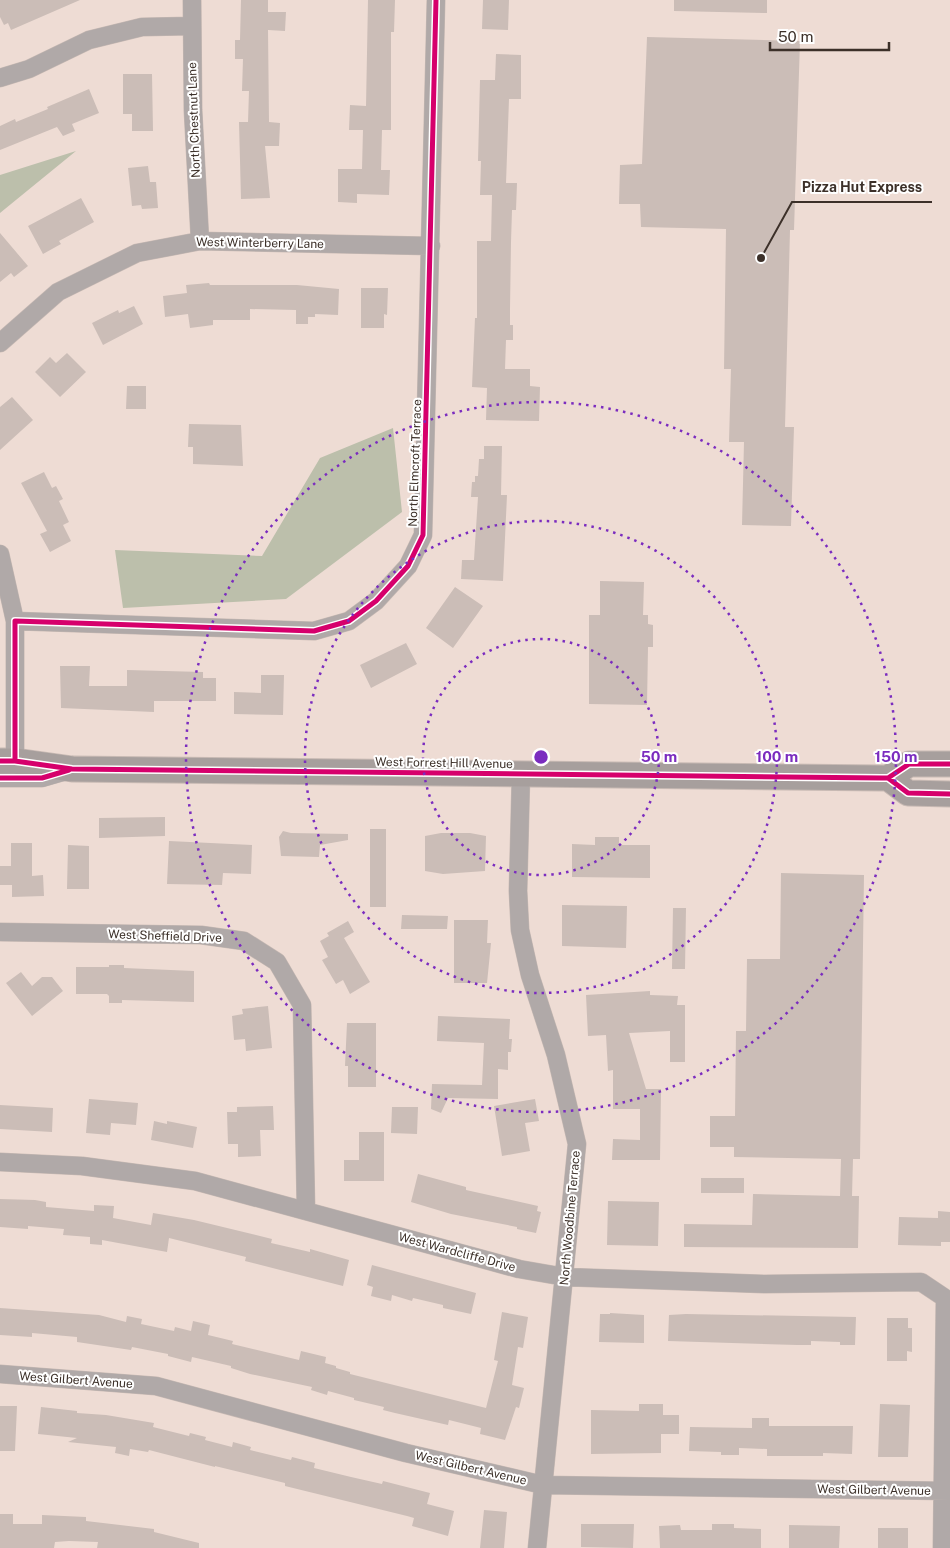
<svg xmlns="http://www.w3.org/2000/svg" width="950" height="1548" font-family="'Public Sans',sans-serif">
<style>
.forest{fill:#bcbfab}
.building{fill:#cbbdb7}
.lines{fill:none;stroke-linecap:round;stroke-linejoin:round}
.street-casing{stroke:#c8bab4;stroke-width:19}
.secondary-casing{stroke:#c8bab4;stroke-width:27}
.street{stroke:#b0a9a8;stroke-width:18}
.secondary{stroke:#a79f9d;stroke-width:25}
.cycleway-casing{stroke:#fff;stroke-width:8}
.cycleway{stroke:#d6006c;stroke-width:5}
.ring{fill:none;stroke:#7b2cbf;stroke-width:2.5;stroke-dasharray:2.5 5}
.labels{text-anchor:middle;stroke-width:4;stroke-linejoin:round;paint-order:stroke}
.street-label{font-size:12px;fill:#3c3029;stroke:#fff}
.centre{fill:#7b2cbf;stroke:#fff;stroke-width:2.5}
.ring-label{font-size:15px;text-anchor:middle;font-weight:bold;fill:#7b2cbf;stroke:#fff;stroke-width:4;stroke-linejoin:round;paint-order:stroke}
.leader{fill:none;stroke:#3c3029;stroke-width:2}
.callout-dot{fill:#3c3029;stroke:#fff;stroke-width:2}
.callout-label{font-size:14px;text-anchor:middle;font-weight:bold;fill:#3c3029;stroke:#fff;stroke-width:4;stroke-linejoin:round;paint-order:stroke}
</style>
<rect width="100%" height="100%" fill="#eedcd4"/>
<path class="forest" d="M76,151L0,213V175Z
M393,428L402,512L286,599L123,608L115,550L262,556L320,458Z"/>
<path class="building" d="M0,0H80L11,30L8,23L4,25L0,17Z
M241,0H268V12H286L285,31L268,30L269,122L280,123L279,146H265L270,198L241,199L239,122H248L249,91H242L243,59H235V40H240Z
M368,0H395L394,32H391V130H382L381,170H390L389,195L357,194V203L338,202V169H362L363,130H349L350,105L366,106Z
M483,0H509L508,30L482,29Z
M674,0H767V13L674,11Z
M647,37L800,41L794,230H790L785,427H794L791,526L742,525L744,442H729L731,369H724L726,229L641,227L640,204H619L620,165L642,164Z
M496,54L521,55V99H509L506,183H517L516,210H512L511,242L510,309V325H513V340H506L505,369H530V386L540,387L539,421L486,420L487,388L472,387L475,318H477V241H491L492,195H480L481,161H478L480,80H495Z
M123,74H152L153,131H132V114H123Z
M89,89L99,113L72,124L75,131L63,136L57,127L0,150V126L15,119L16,122L48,109L47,107Z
M148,166L150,182H156L158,208L142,209L141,205L132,206L128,168Z
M81,198L94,222L59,241L61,244L43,254L28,226Z
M0,233L28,266L14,277L11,273L0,282Z
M209,283L210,285H297L339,289L338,315L315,314V317H308V324H296V310L250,309V320H213V325L190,328L188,314L165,317L163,296L187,293L186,285Z
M361,288H388L387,315L384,314V328H361Z
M134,306L143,324L103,345L92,323L118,310L119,313Z
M67,353L86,372L60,397L35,372L50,357L56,363Z
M127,386H146V409H126Z
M12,397L33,420L0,450V407Z
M189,424L241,425L243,466L193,464V447H188Z
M484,446H502L501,495H507L503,581L461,579L462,560H474L478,497H471L472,482H475V476H478L479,459H484Z
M44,472L52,488L56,486L63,499L59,501L69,522L63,525L71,541L50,552L40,534L47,531L21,483Z
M600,581L644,582L643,615H648V624L653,625V647H648L647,705L589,704V615H600Z
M455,587L483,606L453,648L426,628Z
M406,643L417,664L371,688L360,665Z
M60,666H90L89,686H127V670L203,672V678H216V701H154V712L61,708Z
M261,675H284L283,715L234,714V692L261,693Z
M165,817V836L99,838V818Z
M370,829H386V907H370Z
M283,831L291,833L348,834V840L320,845L319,857L281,856L279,837Z
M441,833H470L486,836L485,871L443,874L425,871V836Z
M595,837H619V845H650V878L572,877V844L595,845Z
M169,841L252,845L251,874L223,873L222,885L167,884Z
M11,843H32V876L43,875L44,896L12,897V885H0V866H11Z
M68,845L89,846V889H67Z
M781,873L864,875L860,1159H853L852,1196H859L858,1248L684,1247V1224L752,1225L753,1194L840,1196L841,1159L734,1157V1147H710V1116H735L736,1031H746L747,959H780Z
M562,905L627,906L626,948L562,946Z
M673,908H686L685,969H672Z
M402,915L448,916L447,929H401Z
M454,920H488L487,943H491L487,983H454Z
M348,921L354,932L344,938L370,982L350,994L343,980L336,984L322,960L328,957L320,941L329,936L327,933Z
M109,965H124V968L194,971V1002L122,1000V1003H109V996L107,994H76V967H109Z
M21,972L32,986L42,977H52L63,991L32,1016L6,983Z
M650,991V995L678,996L677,1005H685V1062H670V1031L629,1033L646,1089H661L660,1160H612L613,1139L640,1140V1109H613V1070L608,1071L606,1035L588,1036L586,995Z
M268,1006L272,1048L246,1051L245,1039L234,1040L232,1016L243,1014L242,1009Z
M438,1016L510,1019L509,1039H512L511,1052H508V1070L498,1069V1099L448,1098L441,1113L431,1109L432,1084L482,1085L484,1043L437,1041Z
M347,1023H376V1087H348V1066H345Z
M89,1099L138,1103L136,1125L111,1123L110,1135L86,1133Z
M535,1099L539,1121L525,1123L530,1151L502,1156L494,1106Z
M0,1105L53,1108L52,1132L0,1129Z
M273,1106L274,1130H260L261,1156L238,1157V1144H228L227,1112H237V1107Z
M392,1107H418L417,1134L391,1133Z
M154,1121L167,1124V1121L197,1127L193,1148L151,1140Z
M359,1132H384V1181H344V1160H359Z
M418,1174L466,1187V1190L538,1206L537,1211L541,1212L536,1233L517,1229V1227L451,1214L411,1202Z
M701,1178H744V1193H701Z
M0,1199L35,1200L46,1202V1207L94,1211V1205L114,1206L113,1218L151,1225L153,1213L194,1220L272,1239L271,1243L310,1252V1249L349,1260L343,1286L245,1261L246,1257L169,1238L167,1252L102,1240V1245L90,1244V1237L63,1235L64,1229L28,1226V1229L0,1227Z
M608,1201L659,1202L658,1246L607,1245Z
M938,1211L950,1212V1242H941V1246L898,1245L899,1217L938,1218Z
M372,1265L476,1293L471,1314L443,1308V1305L413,1298L412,1301L392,1295L391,1301L371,1296L373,1287L367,1285Z
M0,1308L99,1315L126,1322L127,1316L142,1319L141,1324L174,1331L175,1327L191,1331L193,1321L210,1325L208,1335L233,1341L232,1344L299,1360L301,1351L326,1357L325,1363L336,1366V1368L350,1372V1374L486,1408L498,1361L494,1360L502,1312L528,1317L523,1348L518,1347L512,1385L524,1388L519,1408L516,1407L505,1440L480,1434L481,1428L449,1420L448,1425L395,1413L383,1410L384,1407L354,1400V1398L328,1391L327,1395L311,1390L312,1387L250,1374L231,1368V1366L192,1357L191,1362L168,1356V1354L132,1347L131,1350L77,1342V1337L32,1333V1337L0,1335Z
M610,1313L644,1315V1343L599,1342L600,1314H610Z
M686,1314L856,1317L855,1345H840V1342L811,1341V1345H797L668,1341L669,1315Z
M887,1318H908V1328H912V1352L907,1351V1361H887Z
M639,1404H663V1415H679V1434H661V1453L591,1454V1410L639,1411Z
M880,1404L910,1405L908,1457H878Z
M0,1406H17L15,1451H0Z
M41,1407L77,1411V1413L106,1415L154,1423L153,1427L189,1436L190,1433L206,1437L205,1440L232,1447L233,1442L251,1447L250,1450L291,1460L292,1457L315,1463L314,1468L351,1477L382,1484L383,1481L430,1493L427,1504L454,1511L448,1536L412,1526L414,1518L407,1516L285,1486V1483L215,1466V1467L149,1450L148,1452L130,1449L129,1456L115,1453L116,1447L68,1442L77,1438L38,1434Z
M752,1418H769V1426H853L852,1454L823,1453V1456H767V1449L739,1448V1455H721V1452L689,1451L690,1427L752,1428Z
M484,1510L507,1512L504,1548H480Z
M0,1514H13V1524H42V1515L86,1517V1521L154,1529V1532L199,1543V1548H97L98,1542L69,1541L55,1542L54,1548H0Z
M581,1524H634L633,1548L581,1547Z
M712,1524H734V1528L761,1529V1548H660L659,1526L680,1525L681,1530H712Z
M789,1525L840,1526L839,1548H789Z
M878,1528H908V1548H878Z"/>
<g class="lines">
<g class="street-casing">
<path id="street" d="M192,0L193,110L200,241
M0,78L29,69L89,40L142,27L191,26
M0,343L58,292L137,253L200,241L431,246
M0,554L15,621V761
M15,621L314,631L349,621L376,601L408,566L423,535L436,0
M521,774L518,891L520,930L530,975L556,1055L577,1144L537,1548
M0,778H42L66,771
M0,932L201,935L244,941L277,962L302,1005L306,1211
M0,1162L82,1166L195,1181L519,1269L565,1277L765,1284L921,1282L945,1298L942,1548
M0,1374L156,1386L406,1453L543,1485L950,1491"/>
</g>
<g class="secondary-casing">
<path id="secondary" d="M0,761H15L72,769L882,778H888L909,764H950
M888,778L908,793L950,794"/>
</g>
<use href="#street" class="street"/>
<use href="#secondary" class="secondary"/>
<g class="cycleway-casing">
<path id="cycleway" d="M0,761H15L72,769L882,778H888L909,764H950
M15,761V621L314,631L349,621L376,601L408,566L423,535L436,0
M0,778H42L69,770
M888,778L908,793L950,794"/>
</g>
<use href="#cycleway" class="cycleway"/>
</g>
<g class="ring">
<circle cx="541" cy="757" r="118"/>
<circle cx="541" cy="757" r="236"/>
<circle cx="541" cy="757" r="355"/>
</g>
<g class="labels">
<g class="street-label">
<text transform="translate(194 120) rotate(-92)" y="4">North Chestnut Lane</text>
<text transform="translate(260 243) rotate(1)" y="4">West Winterberry Lane</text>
<text transform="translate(415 463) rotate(-88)" y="4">North Elmcroft Terrace</text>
<text transform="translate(444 763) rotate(1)" y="4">West Forrest Hill Avenue</text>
<text transform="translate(165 936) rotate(2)" y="4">West Sheffield Drive</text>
<text transform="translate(570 1218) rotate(-85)" y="4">North Woodbine Terrace</text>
<text transform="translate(457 1252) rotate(15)" y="4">West Wardcliffe Drive</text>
<text transform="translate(76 1380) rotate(4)" y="4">West Gilbert Avenue</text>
<text transform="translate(471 1468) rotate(13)" y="4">West Gilbert Avenue</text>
<text transform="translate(874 1490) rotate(1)" y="4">West Gilbert Avenue</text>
</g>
</g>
<circle cx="541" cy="757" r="8" class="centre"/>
<g class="ring-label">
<text x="659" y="762">50 m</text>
<text x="777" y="762">100 m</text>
<text x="896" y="762">150 m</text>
</g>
<path class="leader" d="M761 258L792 202H932"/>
<circle class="callout-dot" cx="761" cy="258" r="5"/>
<g class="callout-label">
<text x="862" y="192">Pizza Hut Express</text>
</g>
<path d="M770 42v8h119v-8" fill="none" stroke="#3c3029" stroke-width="2.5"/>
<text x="778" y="42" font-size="15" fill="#3c3029" stroke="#ffffff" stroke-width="4" paint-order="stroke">50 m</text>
</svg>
